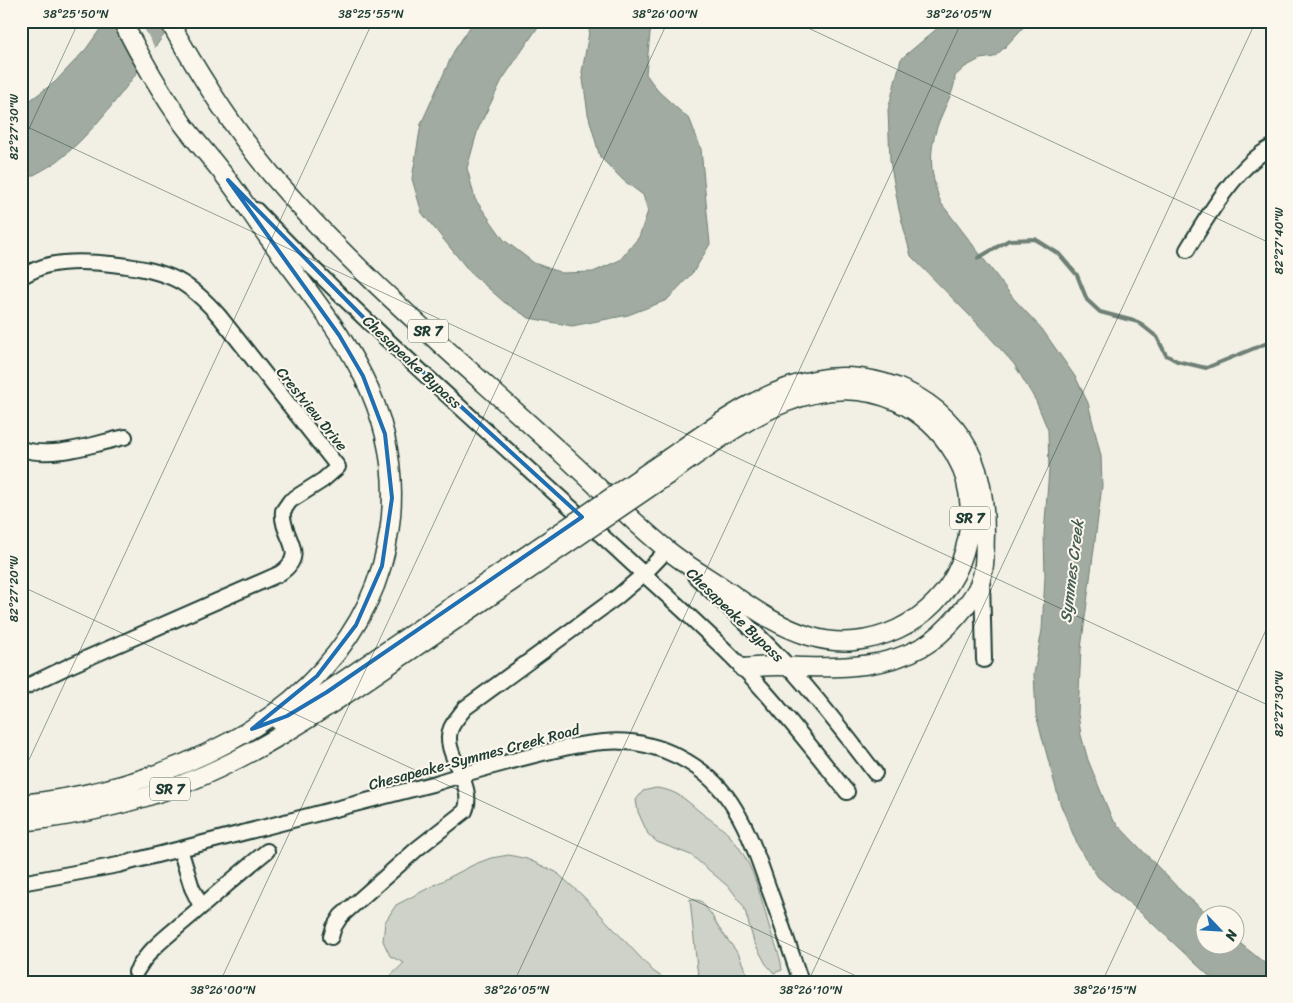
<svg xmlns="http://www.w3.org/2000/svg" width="1293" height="1003" font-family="Sriracha,sans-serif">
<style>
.green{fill:#cfd2c8;stroke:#77887e}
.water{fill:#a2aba1;stroke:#6e7f75}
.pier{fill:#f2f0e5}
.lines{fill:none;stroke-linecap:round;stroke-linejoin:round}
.stream{stroke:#6e7f75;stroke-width:4}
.minor-casing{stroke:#1f3d34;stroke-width:18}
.major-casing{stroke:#1f3d34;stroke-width:21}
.minor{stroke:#fbf7ec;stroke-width:14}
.major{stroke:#fbf7ec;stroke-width:18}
.major-bridge-casing{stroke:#1f3d34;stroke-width:21;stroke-linecap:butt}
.major-bridge{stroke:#fbf7ec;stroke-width:18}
.marked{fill:none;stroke:#1f6fb2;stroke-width:4;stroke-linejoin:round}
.ticks{fill:none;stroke:#1f3d34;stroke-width:1;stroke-opacity:0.45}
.labels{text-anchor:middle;stroke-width:4;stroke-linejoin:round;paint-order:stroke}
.shield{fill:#fbf7ec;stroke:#61756b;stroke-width:1}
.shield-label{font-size:14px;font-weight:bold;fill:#1f3d34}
.street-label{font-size:15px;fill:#1f3d34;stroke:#fbf7ec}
.water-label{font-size:16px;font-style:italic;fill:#465e55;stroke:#fbf7ec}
.neatline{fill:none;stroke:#1f3d34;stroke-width:2}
.ticks-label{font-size:12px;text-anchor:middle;fill:#1f3d34}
</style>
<rect width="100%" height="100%" fill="#f2f0e5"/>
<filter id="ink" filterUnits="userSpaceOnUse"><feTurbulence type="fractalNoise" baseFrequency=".02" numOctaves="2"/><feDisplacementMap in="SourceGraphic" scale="10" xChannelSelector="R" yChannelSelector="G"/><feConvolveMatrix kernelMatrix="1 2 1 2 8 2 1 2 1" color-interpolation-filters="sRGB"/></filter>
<g filter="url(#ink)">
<path class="green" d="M656,788C676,790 685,799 699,811C709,819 721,826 729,835C753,861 760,894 769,926C774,943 780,952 782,970L774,973L766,964L754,942L744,907L730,888L691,855L657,842L648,834L638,812L636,800L643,791Z
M509,855L527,859L556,872L582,895L653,971L669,982H384L404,963L390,956L383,941L385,922L396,905L475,864L491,858Z
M690,899L701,901L711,914L719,928L739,955L750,982H701L697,968Z"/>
<path class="water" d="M106,21H174C140,67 108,118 64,156C52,166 35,174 21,182V107L55,82L86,49Z
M474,21H542L502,80L478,129L467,168L475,199L504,240L534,263L562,273L593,272L620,260L639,237L648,211L643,195L623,180L600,157L588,114L582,72L591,21H654L650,33L646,74L658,91L690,120L701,149L710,244L694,271L667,300L628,315L572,326L529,318L504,302L470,272L422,213L412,179L421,124L454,51Z
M946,21H1029L1004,48L994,57L980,59L965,67L955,76C955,89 948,100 943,112C928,145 928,170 941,203L1014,299L1042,329L1076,378L1088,403L1101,456L1102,486L1081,649L1078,714L1081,735L1088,760L1112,819L1181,891L1209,915L1206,916V946H1236V940L1272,969V982H1217L1207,974L1140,912L1098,877L1078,846L1060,803L1036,715L1034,674L1042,630L1045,576L1044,534L1049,470L1048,430L1036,401L1014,364L976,322L911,256L899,210L890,161L888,110L901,59Z"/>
<path class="pier" d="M111,21H140L156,50L139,73Z"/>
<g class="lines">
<path class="stream" d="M978,258L1009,240L1035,239L1059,254L1077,275L1087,300L1100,312L1138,322L1157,337L1166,355L1177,361L1206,368L1272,341"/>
<g class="minor-casing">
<path id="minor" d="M256,210C372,332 500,442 624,556C664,593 705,629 742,667C779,705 814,751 847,792
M1187,250C1207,217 1237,165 1272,147
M21,277C30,272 39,267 49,265C80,258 148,265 177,280C194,289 207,302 220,317L338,467L323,480L290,501L283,511C280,537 311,553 279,574L69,666L21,689
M21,449C54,459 93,444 125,437
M695,576C727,606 759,634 788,666C819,700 847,736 875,773
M982,579L984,660
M180,849L192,888L201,906
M21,883L118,865L436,783C465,773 494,766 523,758C550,751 577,744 604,742C656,737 709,765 735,809C751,835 760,864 770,892C781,922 791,952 801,982
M331,937L334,927L341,916L418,848L465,811C477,785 440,752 451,728C454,721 460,715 465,708L617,597L644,574L667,550L674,556
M136,972C148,950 163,940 181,924C210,900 238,874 267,851"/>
</g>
<g class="major-casing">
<path id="major" d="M169,21C199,75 232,127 271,174C357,275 461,361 558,450C594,482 628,518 665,548C685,565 708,577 729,592C754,609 779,627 809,636C868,655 937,622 960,564C974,528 974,486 954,453C941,432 921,413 898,402C815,363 735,428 669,474
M660,464C707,432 756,392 814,380C876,367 948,398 973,459C983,483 985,508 985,534C984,548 986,563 982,576C977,598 943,635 924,646C887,667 846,668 805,667C796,667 787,666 778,666C766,666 755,667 743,668
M278,720L327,692L539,547
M21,804C128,793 250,751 323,669C397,587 413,476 363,376C338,326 301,282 268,237C254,218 242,198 227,179C213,160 197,143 183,124C160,91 140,56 122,21
M21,822C77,816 131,804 183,784C254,756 317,714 380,671C436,633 492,595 549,556"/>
</g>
<use href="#minor" class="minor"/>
<use href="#major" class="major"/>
<g class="major-bridge-casing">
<path id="major-bridge" d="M539,547L660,464
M549,556L669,474"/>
</g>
<use href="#major-bridge" class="major-bridge"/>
</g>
</g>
<path class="marked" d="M228,180L364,318L582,517L327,692L287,716L252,729L317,676L356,625L382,566L392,498L385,434L363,376L339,335Z"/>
<path class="ticks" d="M793,21L1272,244M21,124L1272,707M21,146L79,21M21,586L869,982M21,777L373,21M220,982L668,21M514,982L962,21M808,982L1256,21M1102,982L1272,617"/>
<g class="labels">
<g class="shield">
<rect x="408" y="319.5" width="40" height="23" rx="4"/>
<rect x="950" y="506.5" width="40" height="23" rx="4"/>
<rect x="150" y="777.5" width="40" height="23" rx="4"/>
</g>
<g class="shield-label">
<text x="428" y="336">SR 7</text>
<text x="970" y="523">SR 7</text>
<text x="170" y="794">SR 7</text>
</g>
<g class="street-label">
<text transform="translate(412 362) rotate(43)" y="5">Chesapeake Bypass</text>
<text transform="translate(312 409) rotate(51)" y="5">Crestview Drive</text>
<text transform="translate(735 615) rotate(44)" y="5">Chesapeake Bypass</text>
<text transform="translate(474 757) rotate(-15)" y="5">Chesapeake-Symmes Creek Road</text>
</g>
<g class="water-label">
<text transform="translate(1071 571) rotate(-83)" y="6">Symmes Creek</text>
</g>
</g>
<rect width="1293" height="1003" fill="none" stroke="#fbf7ec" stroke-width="55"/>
<g transform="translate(1220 930) rotate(115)"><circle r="24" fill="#fbf7ec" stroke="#a3ada2"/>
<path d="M0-4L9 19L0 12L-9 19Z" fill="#1f6fb2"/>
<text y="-8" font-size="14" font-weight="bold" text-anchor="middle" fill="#1f3d34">N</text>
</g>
<rect x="28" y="28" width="1238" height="948" class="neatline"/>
<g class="ticks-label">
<text x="76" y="18">38°25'50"N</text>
<text x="371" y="18">38°25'55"N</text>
<text x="665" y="18">38°26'00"N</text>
<text x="959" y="18">38°26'05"N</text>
<text transform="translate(14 127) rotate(-90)" y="4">82°27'30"W</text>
<text transform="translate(1279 241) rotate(-90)" y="4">82°27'40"W</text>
<text transform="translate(14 589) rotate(-90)" y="4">82°27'20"W</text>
<text transform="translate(1279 704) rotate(-90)" y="4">82°27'30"W</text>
<text x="223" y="994">38°26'00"N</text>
<text x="517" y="994">38°26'05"N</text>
<text x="811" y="994">38°26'10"N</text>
<text x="1105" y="994">38°26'15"N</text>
</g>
</svg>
